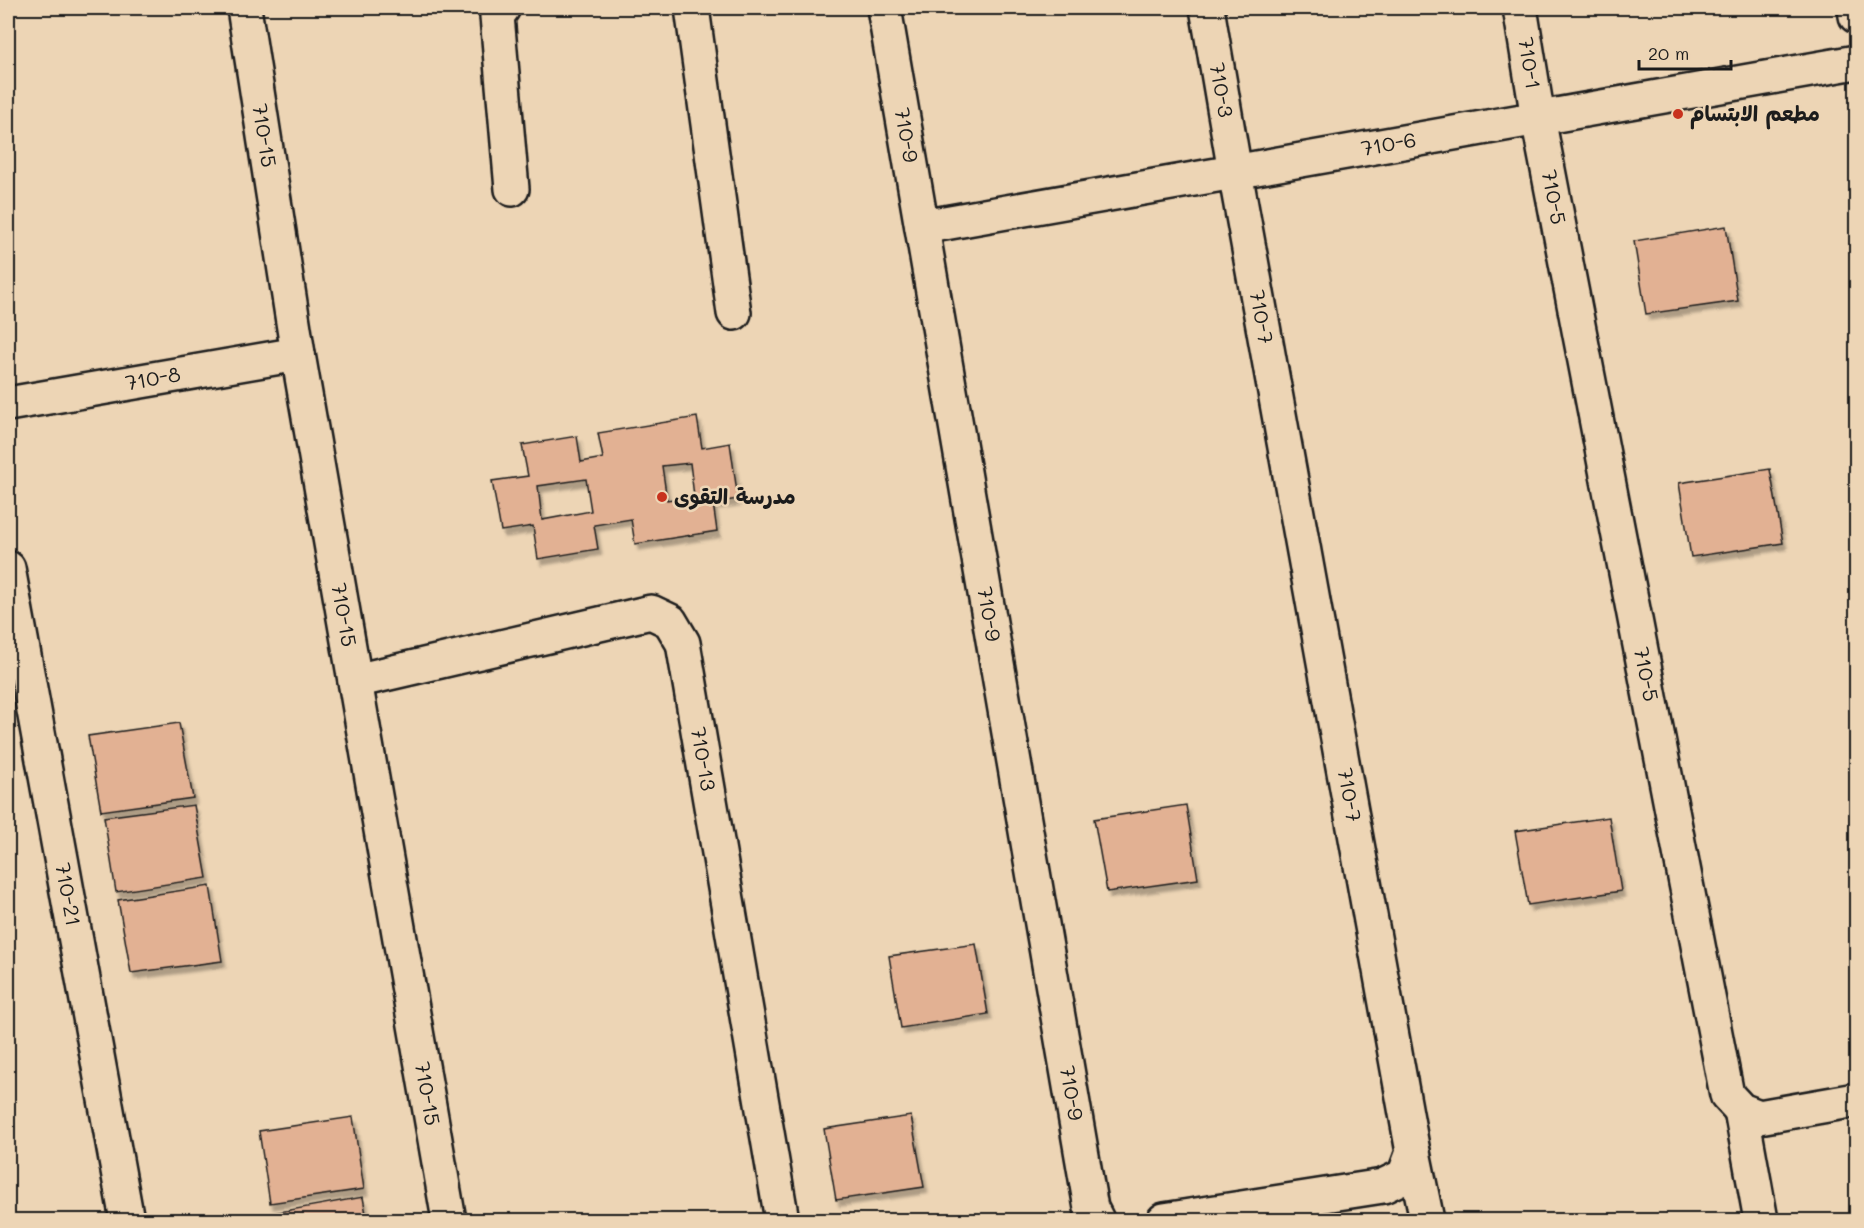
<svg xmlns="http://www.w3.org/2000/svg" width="1864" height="1228" font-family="Mali,'Playpen Sans Arabic',sans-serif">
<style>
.building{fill:#e2b193;stroke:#1c1c1c;stroke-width:1.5;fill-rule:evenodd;filter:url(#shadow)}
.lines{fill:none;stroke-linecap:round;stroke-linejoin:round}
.minor-casing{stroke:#1c1c1c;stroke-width:38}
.minor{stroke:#edd5b5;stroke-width:33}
.poi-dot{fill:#c8321e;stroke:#edd5b5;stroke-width:2}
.labels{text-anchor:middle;stroke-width:5;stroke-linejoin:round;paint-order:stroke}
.street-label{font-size:21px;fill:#1c1c1c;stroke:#edd5b5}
.poi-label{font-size:21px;font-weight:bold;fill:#1c1c1c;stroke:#edd5b5;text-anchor:start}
</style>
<defs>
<filter id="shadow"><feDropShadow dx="3.5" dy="6" stdDeviation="1.5" flood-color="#0004"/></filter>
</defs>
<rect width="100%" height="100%" fill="#edd5b5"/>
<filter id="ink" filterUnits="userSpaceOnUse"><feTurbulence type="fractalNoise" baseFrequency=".0167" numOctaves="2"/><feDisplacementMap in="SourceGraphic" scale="12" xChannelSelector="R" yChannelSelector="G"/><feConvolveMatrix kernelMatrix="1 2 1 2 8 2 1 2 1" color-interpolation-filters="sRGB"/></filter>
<g filter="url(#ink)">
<path class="building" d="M1726,226L1738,301L1646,314L1634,241Z
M697,417L702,448L730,443L738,499L713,503L717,531L635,544L631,519L594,525L598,549L538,559L533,526L501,531L492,481L528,476L522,445L577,436L581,462L603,458L598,433ZM690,463L694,496L667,500L662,466ZM586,479L591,511L542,520L538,486Z
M1770,469L1783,543L1691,557L1679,483Z
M179,723L193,798L101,811L88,736Z
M194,805L207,878L116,892L104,817Z
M1186,805L1198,879L1107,892L1094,819Z
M1609,817L1621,891L1528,905L1515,831Z
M210,886L222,961L131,973L118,900Z
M976,944L988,1014L901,1028L889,956Z
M911,1116L924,1187L836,1200L824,1129Z
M353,1117L364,1189L270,1203L259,1131Z
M363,1197L367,1220H274L273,1213Z"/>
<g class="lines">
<g class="minor-casing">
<g id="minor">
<path id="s1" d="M244,8L298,354L449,1220"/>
<path d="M503,8L497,16L512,189"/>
<path d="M692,8L734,313"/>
<path id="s2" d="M884,8L1091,1208L1097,1220"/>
<path id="s3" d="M1520,8L1538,118L1727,1095L1741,1110L1759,1117L1856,1100"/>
<path d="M1855,8L1856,16"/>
<path id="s4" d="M922,227L1856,62"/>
<path id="s5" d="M8,404L298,354"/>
<path id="s6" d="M8,568L127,1220"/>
<path id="s7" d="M355,681L651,612L670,621L683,643L782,1220"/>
<path d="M1741,1110L1761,1220"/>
<path d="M1413,1152L1427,1220"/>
<path d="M1164,1220L1383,1186L1404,1176L1413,1152L1235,172L1207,8"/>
</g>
</g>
<use href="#minor" class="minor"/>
</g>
</g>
<g class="poi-dot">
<circle cx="1678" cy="114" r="6"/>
<circle cx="662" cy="497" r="6"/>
</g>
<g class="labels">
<g class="street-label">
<text dy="7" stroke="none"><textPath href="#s3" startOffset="56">710-1</textPath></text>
<text transform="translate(1221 90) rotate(80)" y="7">710-3</text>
<text dy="7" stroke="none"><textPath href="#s1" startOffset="129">710-15</textPath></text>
<text dy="7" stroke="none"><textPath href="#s2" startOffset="129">710-9</textPath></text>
<text dy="7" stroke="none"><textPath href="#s4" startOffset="474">710-6</textPath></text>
<text dy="7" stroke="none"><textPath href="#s3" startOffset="192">710-5</textPath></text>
<text transform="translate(1261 317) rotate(80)" y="7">710-7</text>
<text dy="7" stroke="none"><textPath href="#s5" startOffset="147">710-8</textPath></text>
<text dy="7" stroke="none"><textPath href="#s1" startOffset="615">710-15</textPath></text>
<text dy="7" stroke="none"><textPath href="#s2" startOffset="615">710-9</textPath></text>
<text dy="7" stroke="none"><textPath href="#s3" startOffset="678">710-5</textPath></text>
<text dy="7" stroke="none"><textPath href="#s7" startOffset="468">710-13</textPath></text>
<text transform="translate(1349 795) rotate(80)" y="7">710-7</text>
<text dy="7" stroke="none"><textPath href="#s6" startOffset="332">710-21</textPath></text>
<text dy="7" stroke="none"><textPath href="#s1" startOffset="1101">710-15</textPath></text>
<text dy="7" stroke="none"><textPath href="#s2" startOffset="1101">710-9</textPath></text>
</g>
<g class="poi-label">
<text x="1690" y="121">مطعم الابتسام</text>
<text x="674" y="504">مدرسة التقوى</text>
</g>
</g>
<rect width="1864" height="1228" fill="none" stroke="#edd5b5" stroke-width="30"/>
<rect x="15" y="15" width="1834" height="1198" fill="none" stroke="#1c1c1c" stroke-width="2" filter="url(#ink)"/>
<path d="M1639 60v9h92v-9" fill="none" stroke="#1c1c1c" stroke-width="3"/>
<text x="1648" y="60" font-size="18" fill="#1c1c1c" stroke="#edd5b5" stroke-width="4.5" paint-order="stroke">20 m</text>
</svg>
